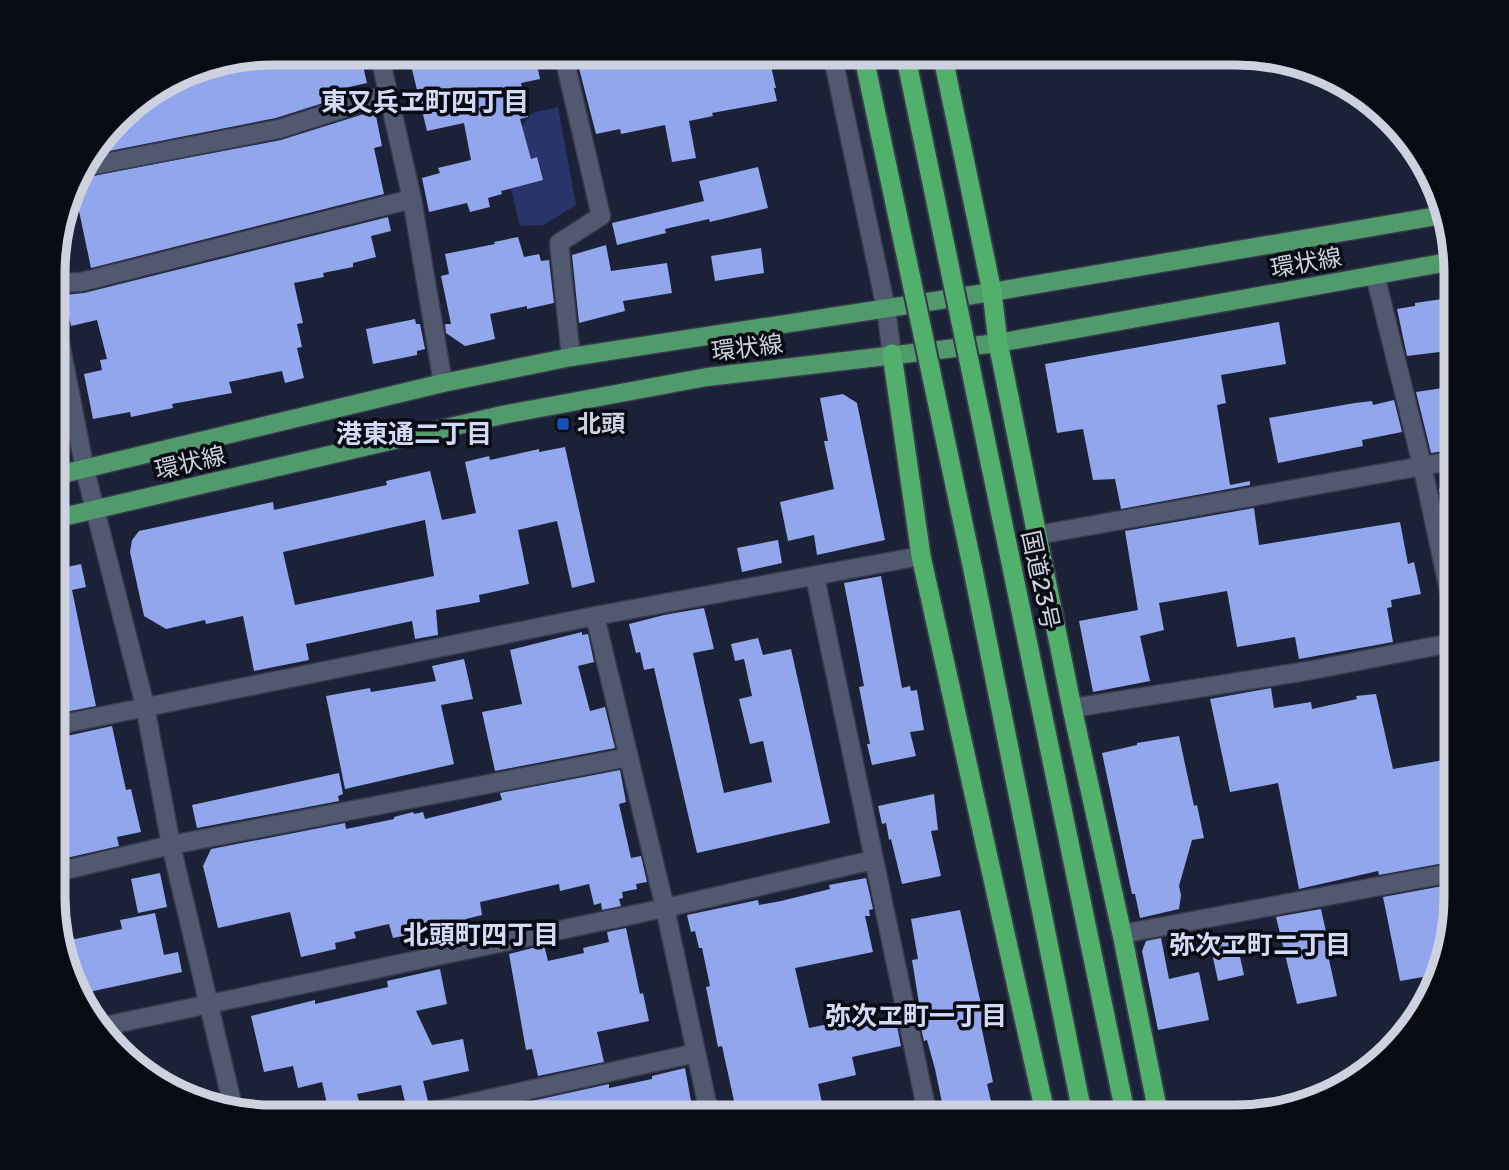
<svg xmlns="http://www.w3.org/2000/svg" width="1509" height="1170" font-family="Rubik,'Noto Sans JP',sans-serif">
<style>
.green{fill:#29356a}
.building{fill:#91a6ec;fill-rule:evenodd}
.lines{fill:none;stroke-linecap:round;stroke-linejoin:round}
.minor-casing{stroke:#363a4b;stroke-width:21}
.tertiary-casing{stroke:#363a4b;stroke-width:21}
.primary-casing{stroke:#363a4b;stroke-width:21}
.trunk-casing{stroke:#363a4b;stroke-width:23}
.minor{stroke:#515970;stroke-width:18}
.tertiary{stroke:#515970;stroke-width:18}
.primary{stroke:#519a6c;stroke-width:18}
.trunk{stroke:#51b06b;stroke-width:19}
.trunk-bridge-casing{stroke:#363a4b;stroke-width:23;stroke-linecap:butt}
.trunk-bridge{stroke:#51b06b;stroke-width:19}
.transit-dot{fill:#1a4fb4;stroke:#090b14;stroke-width:2.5}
.labels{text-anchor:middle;stroke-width:7;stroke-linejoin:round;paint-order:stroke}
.street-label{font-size:24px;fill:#ced2e0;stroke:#090b14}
.poi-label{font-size:24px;font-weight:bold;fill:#ced2e0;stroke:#090b14;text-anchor:start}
.neighbourhood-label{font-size:26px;font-weight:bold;fill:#d1daf6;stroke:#090b14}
.rim{fill:none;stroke:#ced2e0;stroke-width:9}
</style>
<rect width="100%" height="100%" fill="#1b2136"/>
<path class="green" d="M558,107L576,205L544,225L520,226L502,152L532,113Z"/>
<path class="building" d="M273,52L360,53L367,83L331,91L342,97L276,118L89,155L128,107L202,64Z
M408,53H434L437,63L484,53H531L532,61L536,60L540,79L521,83L528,117L520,119L531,159L537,157L543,180L501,191L502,194L488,198L490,207L470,212L467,203L429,212L422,178L440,173L438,168L471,160L464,123L427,131Z
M575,53H768L776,88H774L777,101L712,113L713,116L689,121L696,158L672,162L665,125L621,134L620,129L596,134Z
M370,112L376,116L382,146L374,148L384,194L91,268L79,211L65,214L76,179L281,140Z
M758,167L768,208L710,222L709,219L665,229L666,233L617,245L612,223L704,201L699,181Z
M388,217L391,231L371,236L376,257L353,263V267L323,273L324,277L294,283L303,323L297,324L302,347L297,348L304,378L285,383L282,371L229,382L232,393L172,404L173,408L131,417L130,412L93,419L84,374L102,370L100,360L107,359L97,320L71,326L64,295L84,293Z
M518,237L524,257L539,254L541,261L549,260L554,303L527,309V306L490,314L495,339L465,346L446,333L445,324H451L441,276L449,274L445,254L495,244L494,242Z
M606,245L611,271L667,263L672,293L623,301L625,311L579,323L572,255Z
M761,248L764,273L715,281L711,256Z
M1456,297V350L1407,356L1397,309L1415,306V303Z
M415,319L416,324H420L425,349L417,351V355L373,364L366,329Z
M1279,322L1286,364L1221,375L1226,403L1217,405L1230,485L1250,481V485L1121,509L1115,479L1093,480L1083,429L1057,433L1045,364Z
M1456,386V449L1431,453L1416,392Z
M843,394L857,403L885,540L817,555L814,535L788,541L780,502L834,489L824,441H828L820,398Z
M1394,400L1402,432L1362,440L1363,446L1278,463L1269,418L1355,403L1372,401L1373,405Z
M565,447L595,582L572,588L557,521L518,530L529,584L479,595L480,602L436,610L438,635L415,639L412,621L306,644L309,660L254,671L243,616L206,624L205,620L166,629L144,616L130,552L132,540L139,531L273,502L274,510L387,485L386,481L430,471L442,520L476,513L465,462L489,456L490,460L539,449V452ZM425,520L434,576L295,605L283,552Z
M1456,485V554L1453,555L1439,489Z
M1254,508L1259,545L1400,522L1408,564L1414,562L1421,594L1391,600L1392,607L1387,608L1393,642L1299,659L1295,637L1237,647L1227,591L1159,603L1164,630L1140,636L1150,681L1093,692L1079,621L1138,610L1125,531Z
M778,540L782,563L742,572L737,548Z
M62,543L67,567L81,564L86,587L72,590L96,706L65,712L59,681L53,682L54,544Z
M881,576L902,688L910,686L911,691L917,690L924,730L910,732L916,756L872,765L867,744H870L859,687L864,686L844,583Z
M704,608L714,649L693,653L724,793L772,782L763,741L750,744L739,699L752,696L744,659L735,661L731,644L758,638L763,655L791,649L830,823L697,853L654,668L644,670L640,652L636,653L629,624L664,615Z
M582,632V635L588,634L594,662L578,666L590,711L605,707L615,748L495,771L482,712L522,704L510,650Z
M464,659L473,699L441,705L454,764L345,789L326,696L370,688L371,692L436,681L432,666Z
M1271,688L1274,708L1311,702L1312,709L1357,699L1356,696L1376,694L1393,769L1449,759L1456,805V858L1443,860L1444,863L1379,875L1378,871L1299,889L1278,783L1230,792L1210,699Z
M112,726L126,790L131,789L141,832L117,837L119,846L53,861V739Z
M1179,736L1194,806L1197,805L1204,838L1192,840L1179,886L1181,895L1179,909L1140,918L1135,894H1132L1102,753L1137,745V743Z
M620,770L626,802L619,804L631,858L641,856L647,882L636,884L637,889L622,892L623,898L619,899L621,906L602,910L601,903L594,905L589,884L560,891L559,884L480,902L482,915L466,919L469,932L443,939L440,928L393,938L389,924L354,932L356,938L335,943L336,949L301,957L290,912L218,928L203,866L211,849L345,823L346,829L394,819V817L413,812L414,814L423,812L425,819L502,800L500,793Z
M339,773L343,794L338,796L339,801L197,828L192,805Z
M934,794L938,830L931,831L941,876L902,884L891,839L889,840L886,823L882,824L878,806Z
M160,873L167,907L138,913L131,879Z
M866,878L873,909L869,910L870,916H865L873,952L795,968L809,1028L843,1021L845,1027L895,1016L901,1046L852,1057L856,1075L818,1084L825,1117H721L719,1104L734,1101L722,1046L718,1047L706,987L710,986L702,948H699L695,931L691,932L687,915L758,900L759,905L781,901L830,889L829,885Z
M1448,885L1455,918L1440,981L1428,1001L1423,977L1400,981L1383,897Z
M1321,909L1326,932H1323L1337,996L1297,1004L1276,917Z
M960,910L985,1022V1029L982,1030L993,1082L987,1084L993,1110L971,1115L972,1117H945L935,1069L927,1040L924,1041L917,1011L920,1010L912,960L918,959L911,919Z
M155,913L164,955L178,952L182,972L75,995L61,942L122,929L120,920Z
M626,928L640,994L643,993L649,1021L597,1032L604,1062L538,1076L532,1049L526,1050L509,954L544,945L548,961L584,953L583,948L609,942L607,932Z
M1235,934L1244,975L1218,981L1209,939Z
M1161,938L1169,979L1199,972L1209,1020L1158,1030L1142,951L1146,941Z
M440,969L447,1004L416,1011L432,1045L463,1039L469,1071L423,1081L428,1101L406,1106L401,1085L357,1094L361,1108L330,1117L322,1082L298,1088L293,1066L264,1072L251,1016L315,1000V1004L388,987L387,981Z
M685,1068L694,1117H501L500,1108L609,1084V1088L652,1079V1076Z"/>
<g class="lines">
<g class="minor-casing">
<path id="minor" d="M379,53L412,199L443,383
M563,53L601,216L559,243L571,357
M80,168L279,129L389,94
M1375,275L1422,465L1456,623
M54,283L81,282L412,199
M1038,535L1456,460
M815,577L928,1117
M595,616L665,908L710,1117
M1072,708L1307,671L1456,642
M53,726L595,616L921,556
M53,873L171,845L629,757
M1122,934L1456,872
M100,1027L665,908L873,860
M407,1117L696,1053"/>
</g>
<g class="tertiary-casing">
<path id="tertiary" d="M832,53L886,309L892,354
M54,312L85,470L145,706L171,845L234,1111"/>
</g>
<g class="primary-casing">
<path id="primary" d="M54,476L443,383L571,357L992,292L1443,215
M54,519L502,415L707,377L998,343L1454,261"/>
</g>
<g class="trunk-casing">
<path id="trunk" d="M942,53L992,292L998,343L1072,708L1122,934L1159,1117
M892,354L921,556L1046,1117
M1010,558L1126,1117
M973,570L1083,1117"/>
</g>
<use href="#minor" class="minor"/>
<use href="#tertiary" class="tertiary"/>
<use href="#primary" class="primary"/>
<use href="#trunk" class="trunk"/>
<g class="trunk-bridge-casing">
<path id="trunk-bridge" d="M863,53L973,570
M905,53L1010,558"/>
</g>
<use href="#trunk-bridge" class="trunk-bridge"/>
</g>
<rect class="transit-dot" x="556" y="417" width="14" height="14" rx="3.5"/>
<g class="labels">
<g class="street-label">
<text transform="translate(1306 263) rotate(-10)" y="8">環状線</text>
<text transform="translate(747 348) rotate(-7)" y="8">環状線</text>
<text transform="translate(190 463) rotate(-13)" y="8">環状線</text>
<text transform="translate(1040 580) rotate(78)" y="8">国道23号</text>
</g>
<g class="poi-label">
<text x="577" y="432">北頭</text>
</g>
<g class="neighbourhood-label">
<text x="425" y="111">東又兵ヱ町四丁目</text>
<text x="414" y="443">港東通二丁目</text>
<text x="481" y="944">北頭町四丁目</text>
<text x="1260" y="954">弥次ヱ町二丁目</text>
<text x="916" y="1025">弥次ヱ町一丁目</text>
</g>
</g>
<path d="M0 0H1509V1170H0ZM273 65H1236A208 208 0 0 1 1444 273V897A208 208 0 0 1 1236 1105H273A208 208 0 0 1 65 897V273A208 208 0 0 1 273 65Z" fill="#090b14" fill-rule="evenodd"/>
<path class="rim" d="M273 65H1236A208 208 0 0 1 1444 273V897A208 208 0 0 1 1236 1105H273A208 208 0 0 1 65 897V273A208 208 0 0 1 273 65Z"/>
</svg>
